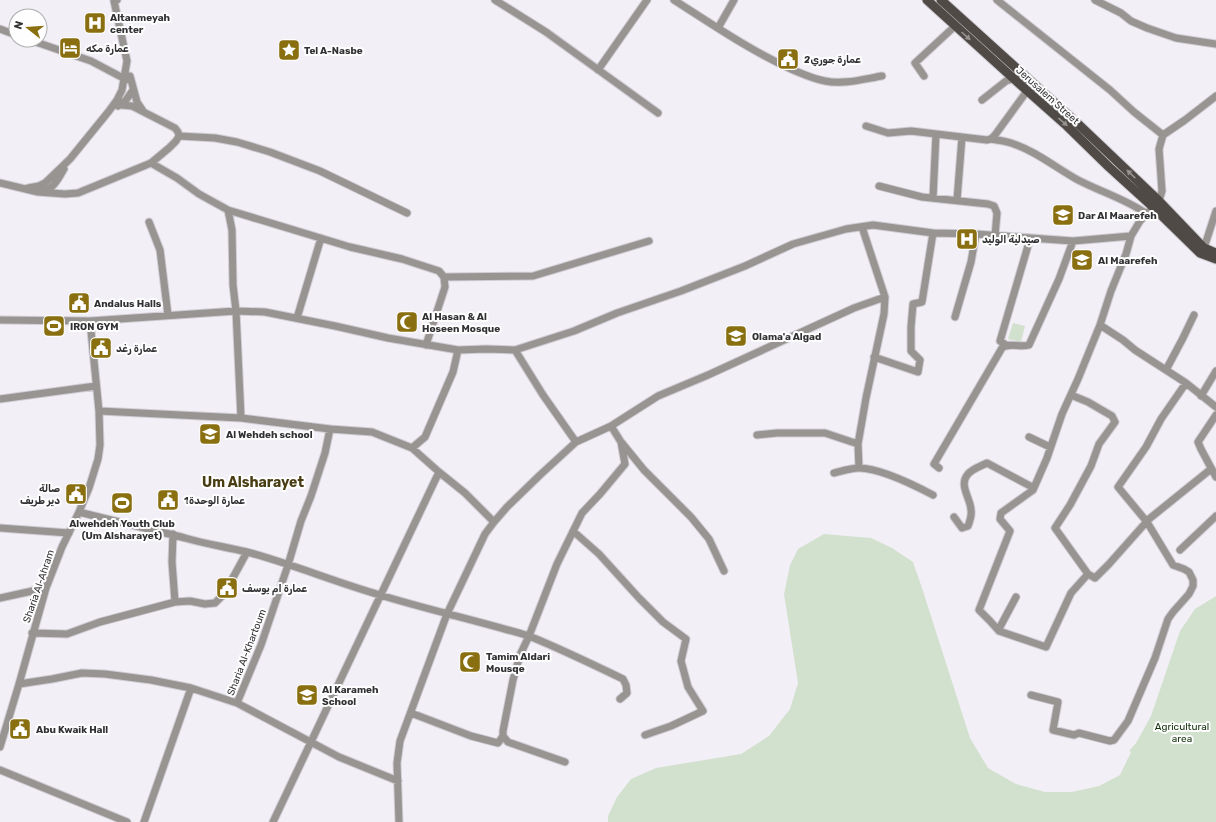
<svg xmlns="http://www.w3.org/2000/svg" width="1216" height="822" font-family="Rubik,'Noto Sans Arabic',sans-serif">
<style>
.green{fill:#d2e1ce}
.lines{fill:none;stroke-linecap:round;stroke-linejoin:round}
.minor-casing{stroke:#d0cdd4;stroke-width:9}
.major-casing{stroke:#d0cdd4;stroke-width:11}
.minor{stroke:#979491;stroke-width:7}
.major{stroke:#4f4a45;stroke-width:9}
.oneway{fill:#95928f}
.labels{text-anchor:middle;stroke-width:4;stroke-linejoin:round;paint-order:stroke}
.poi-label{font-size:10px;font-weight:bold;fill:#313033;stroke:#fefefe;text-anchor:start}
.street-label{font-size:10px;fill:#313033;stroke:#fefefe}
.park-label{font-size:10px;fill:#15320d;stroke:#fefefe}
.district-label{font-size:14px;font-weight:bold;fill:#483c13;stroke:#fefefe}
</style>
<rect width="100%" height="100%" fill="#f3eff7"/>
<path class="green" d="M1013,323L1025,326L1021,342L1008,339Z
M824,534L871,538L892,548L913,562L922,588L970,738L988,768L1016,784L1045,792H1072L1099,786L1120,775L1131,752L1129,751L1136,743L1151,716L1180,631L1195,609L1216,596V822H608V816L617,797L631,779L656,768L741,754L769,736L790,709L798,683L784,594L790,565L798,549Z"/>
<g class="lines">
<g class="minor-casing">
<path id="minor" d="M495,0L546,32L658,113
M674,0C713,25 751,51 793,70C803,74 813,79 825,81C843,85 864,79 882,76
M997,0L1110,90L1134,112L1163,135
M1095,0L1121,13L1131,21L1147,28L1176,38L1216,44
M718,28L734,0
M0,29L16,35
M30,40L91,61L125,79L131,80
M598,70L647,0
M130,76L137,102L143,111
M924,76L915,63L955,26
M982,100L1006,81L1013,79L1016,76
M118,106L126,100L133,90
M866,126L888,133L911,131L987,140L991,139L995,135L1027,91
M179,136L215,138L237,142L270,152L320,171L407,213
M990,139C997,140 1005,141 1011,143C1036,151 1056,168 1078,180C1101,192 1126,199 1147,214
M151,163L177,178L199,194L228,210L232,230L233,285L236,311L241,418
M0,183L38,192L65,194L78,193L151,163L169,148L176,141L179,136L178,132L175,128L132,106L121,105
M879,186L922,197L988,204L994,206L997,213L995,236
M28,188L39,186L45,183L70,159L109,111L117,100L122,90L127,61L114,1L117,0
M43,192C54,188 58,179 64,169
M933,198L936,134
M957,200L962,137
M228,210L350,247L402,259L439,271L444,277L445,287L426,345
M149,222L160,250L168,315
M1204,248L1216,211
M444,277L533,276L649,241
M955,317L971,262L976,234
M297,318L321,238
M0,320L90,321L236,311L265,312L335,326L388,338L458,350L486,349L515,350L574,331L617,313L681,291L745,266L793,244L846,229L873,225L933,233L976,234L1073,241L1131,236
M1100,325L1123,340L1135,350L1186,383L1216,407
M1006,345L1000,341L1030,239
M874,357L918,372L920,360L911,351V327L913,304L922,302L933,233
M1166,370L1183,338L1194,315
M1071,395L1088,402L1112,416L1115,422L1099,444L1091,466L1070,505L1055,528L1088,574
M1201,396L1216,371
M0,399L96,386
M99,411L241,418L330,429L372,432L412,448L439,472L465,493L494,522
M1216,415L1198,442L1201,449L1216,477
M757,435L777,433H825L858,444L866,398L884,314L885,297
M1029,437L1050,447
M576,442L611,426L658,396L708,375L854,308L885,297L862,227
M622,443L644,470L691,517L709,539L724,571
M858,444L859,468
M412,448L425,437L453,372L458,350
M939,468L934,464L1002,348C1010,342 1020,348 1029,345L1059,279L1073,241
M834,473C842,471 851,468 859,468C880,468 914,485 933,495
M79,512C114,521 150,529 185,538C205,544 227,547 247,552C292,564 335,582 380,595C429,610 479,621 529,636L557,564L582,513L600,494L625,464L621,442L611,426
M954,517L962,528L968,526C970,521 972,516 971,510C971,499 958,485 968,474C972,469 981,466 987,463L1034,488
M0,528L69,533
M573,531L599,554L639,598L663,622L686,639L681,661L688,687L703,711L671,726L645,735
M173,534L172,562L175,602
M1180,550L1216,516
M1016,597L1000,627L999,631L1046,647L1071,593L1088,574L1095,578L1109,564L1149,519L1211,469
M0,598L46,588
M999,631L990,621L979,610L1010,531L1000,519L1001,513L1033,490L1047,458L1062,414L1078,379L1100,325L1111,291L1126,254L1131,236L1140,221L1159,201L1162,191L1159,149L1163,135L1185,120L1216,96
M32,633L67,634L100,622L175,602L190,601L205,604L215,603L224,594L247,552
M19,684L52,679L82,673L105,674L151,680L191,688L237,703L339,757L398,781
M1031,695L1058,702L1053,730L1074,735L1079,733L1110,741L1114,740L1128,721L1155,658L1168,619L1173,612L1189,594L1193,586V580L1189,572L1184,569L1173,565L1147,522L1118,487L1146,447L1161,419L1186,383
M237,703L261,645L288,565L301,521L311,496L325,453L330,429
M411,713L471,736L498,743L503,736
M0,747L19,684L46,588L62,547L79,512L89,488L98,459L100,445L99,411L90,321
M565,762L508,742L503,736V731L513,680L520,655L529,636C561,649 592,664 623,679L626,685L627,693L620,699
M0,770L127,822
M144,822L191,688
M273,822L439,472
M399,822L397,763L400,741L447,614L485,534L494,522L507,507L540,475L576,442L543,395L515,350"/>
</g>
<g class="major-casing">
<path id="major" d="M927,0L1023,87L1067,126L1109,167L1153,207L1200,253L1216,259
M941,0L1077,123L1159,201L1204,248L1216,253"/>
</g>
<use href="#minor" class="minor"/>
<use href="#major" class="major"/>
</g>
<defs><path id="oneway-solid" d="M-6-.8H1V-3.2L6.5 0L1 3.2V.8H-6Z"/></defs>
<g class="oneway">
<use href="#oneway-solid" transform="translate(966 36) rotate(42)"/>
<use href="#oneway-solid" transform="translate(1063 122) rotate(41)"/>
<use href="#oneway-solid" transform="translate(1131 174) rotate(-136)"/>
</g>
<defs>
<g id="hospital-square" transform="scale(1.15)"><rect x="-9" y="-9" width="18" height="18" rx="4" fill="#896f0f" stroke="#fefefe"/><path d="M-5-5h3v3.5h4V-5h3V5h-3V1.5h-4V5h-3Z" fill="#fff"/></g>
<g id="hotel-square" transform="scale(1.15)"><rect x="-9" y="-9" width="18" height="18" rx="4" fill="#896f0f" stroke="#fefefe"/><path d="M-6-4.5h1.5V1H6V5H4.5V3h-9V5H-6ZM-4 0a1.8 1.8 0 1 1 3.6 0ZM.5 0V-2.5h3Q6-2.5 6 0Z" fill="#fff"/></g>
<g id="sight-square" transform="scale(1.15)"><rect x="-9" y="-9" width="18" height="18" rx="4" fill="#896f0f" stroke="#fefefe"/><path d="M0-6L1.8-2.2L6-1.7L2.9 1.2L3.7 5.4L0 3.3L-3.7 5.4L-2.9 1.2L-6-1.7L-1.8-2.2Z" fill="#fff"/></g>
<g id="civic-square" transform="scale(1.15)"><rect x="-9" y="-9" width="18" height="18" rx="4" fill="#896f0f" stroke="#fefefe"/><path d="M-.6-6.5H3V-4.5H.6V-3L4-1V1h2V6H-6V1h2V-1L-.6-3ZM-1.2 2.5V6h2.4V2.5Z" fill="#fff"/></g>
<g id="school-square" transform="scale(1.15)"><rect x="-9" y="-9" width="18" height="18" rx="4" fill="#896f0f" stroke="#fefefe"/><path d="M0-5L7-2L0 1L-7-2ZM-4 1L0 2.5L4 1V4Q0 6-4 4Z" fill="#fff"/></g>
<g id="mosque-square" transform="scale(1.15)"><rect x="-9" y="-9" width="18" height="18" rx="4" fill="#896f0f" stroke="#fefefe"/><path d="M3.5-4.9A6 6 0 1 0 3.5 4.9A5 5 0 1 1 3.5-4.9Z" fill="#fff"/></g>
<g id="stadium-square" transform="scale(1.15)"><rect x="-9" y="-9" width="18" height="18" rx="4" fill="#896f0f" stroke="#fefefe"/><path d="M0-5a6.5 5 0 1 0 0 10a6.5 5 0 1 0 0-10ZM-3.5-1.8h7v3.6h-7Z" fill="#fff"/></g>
</defs>
<g fill-rule="evenodd">
<use href="#hospital-square" x="95" y="23"/>
<use href="#hotel-square" x="70" y="48"/>
<use href="#sight-square" x="289" y="50"/>
<use href="#civic-square" x="788" y="59"/>
<use href="#school-square" x="1063" y="215"/>
<use href="#hospital-square" x="967" y="239"/>
<use href="#school-square" x="1082" y="260"/>
<use href="#civic-square" x="79" y="303"/>
<use href="#mosque-square" x="407" y="322"/>
<use href="#stadium-square" x="54" y="326"/>
<use href="#school-square" x="736" y="336"/>
<use href="#civic-square" x="101" y="348"/>
<use href="#school-square" x="210" y="434"/>
<use href="#civic-square" x="76" y="494"/>
<use href="#civic-square" x="168" y="500"/>
<use href="#stadium-square" x="122" y="503"/>
<use href="#civic-square" x="227" y="588"/>
<use href="#mosque-square" x="470" y="662"/>
<use href="#school-square" x="307" y="695"/>
<use href="#civic-square" x="20" y="729"/>
</g>
<g class="labels">
<g class="poi-label">
<text x="110" y="21">Altanmeyah<tspan x="110" dy="12">center</tspan></text>
<text x="86" y="52">عمارة مكه</text>
<text x="304" y="54">Tel A-Nasbe</text>
<text x="804" y="63">عمارة جوري2</text>
<text x="1078" y="219">Dar Al Maarefeh</text>
<text x="982" y="243">صيدلية الوليد</text>
<text x="1098" y="264">Al Maarefeh</text>
<text x="94" y="307">Andalus Halls</text>
<text x="422" y="320">Al Hasan &amp; Al<tspan x="422" dy="12">Hoseen Mosque</tspan></text>
<text x="70" y="330">IRON GYM</text>
<text x="752" y="340">Olama'a Algad</text>
<text x="116" y="352">عمارة رغد</text>
<text x="226" y="438">Al Wehdeh school</text>
<text x="60" y="492" text-anchor="end">صالة<tspan x="60" dy="12">دير طريف</tspan></text>
<text x="184" y="504">عمارة الوحدة1</text>
<text x="122" y="527" text-anchor="middle">Alwehdeh Youth Club<tspan x="122" dy="12">(Um Alsharayet)</tspan></text>
<text x="242" y="592">عمارة ام يوسف</text>
<text x="486" y="660">Tamim Aldari<tspan x="486" dy="12">Mousqe</tspan></text>
<text x="322" y="693">Al Karameh<tspan x="322" dy="12">School</tspan></text>
<text x="36" y="733">Abu Kwaik Hall</text>
</g>
<g class="street-label">
<text transform="translate(1048 95) rotate(42)" y="4">Jerusalem Street</text>
<text transform="translate(38 586) rotate(-71)" y="4">Sharia Al-Ahram</text>
<text transform="translate(246 652) rotate(-69)" y="4">Sharia Al-Khartoum</text>
</g>
<g class="park-label">
<text x="1182" y="730">Agricultural<tspan x="1182" dy="12">area</tspan></text>
</g>
<g class="district-label">
<text x="253" y="487">Um Alsharayet</text>
</g>
</g>
<g transform="translate(28 28) rotate(287)"><circle r="19" fill="#fefefe" stroke="#acacad"/>
<path d="M0-3L7 15L0 10L-7 15Z" fill="#896f0f"/>
<text y="-6" font-size="11" font-weight="bold" text-anchor="middle" fill="#313033">N</text>
</g>
</svg>
